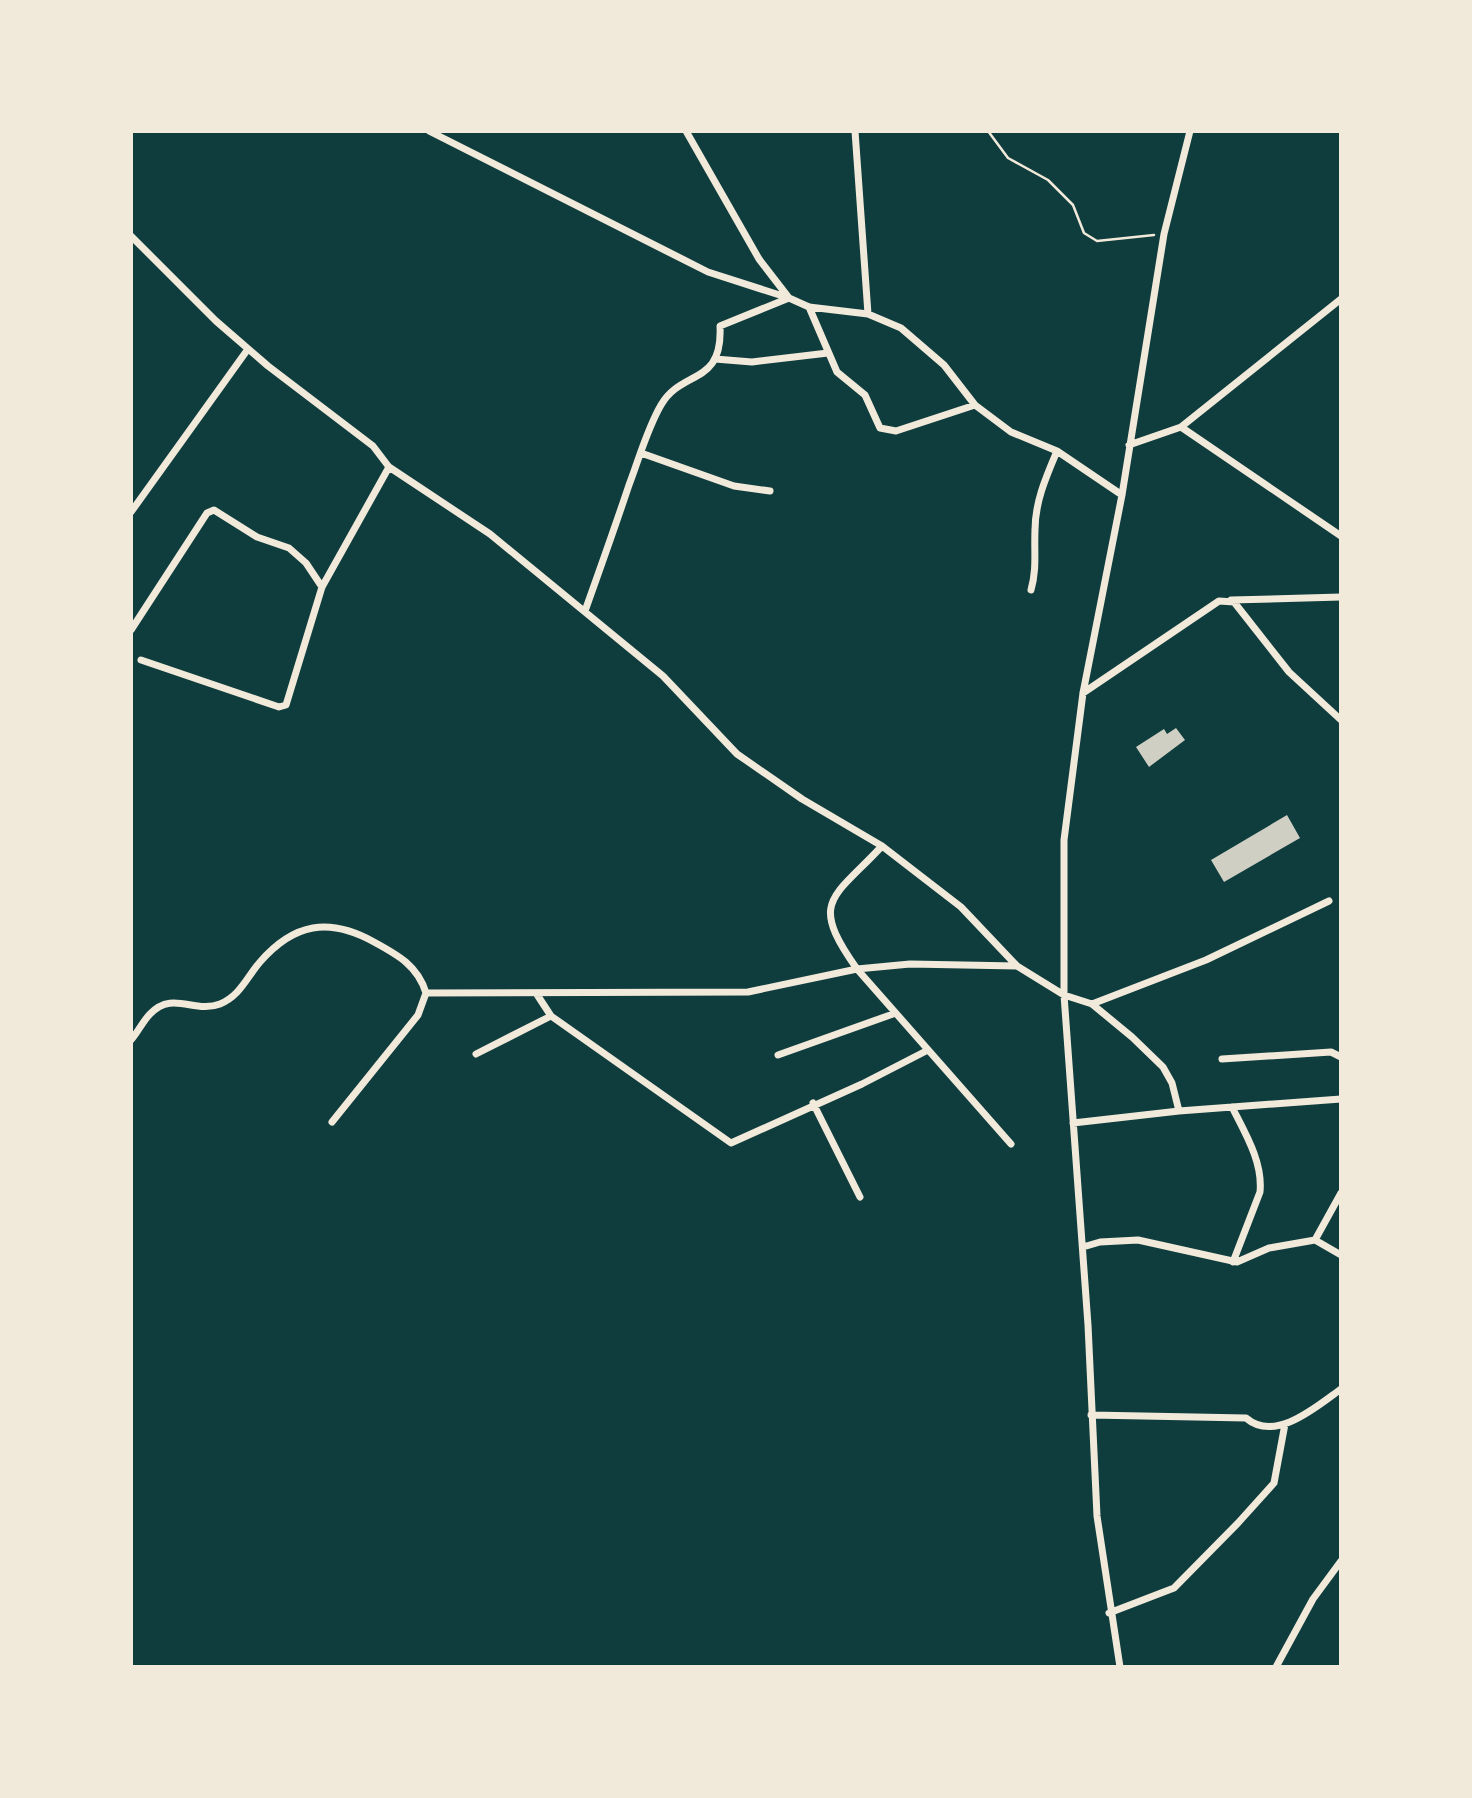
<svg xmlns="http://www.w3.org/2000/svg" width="1472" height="1798" font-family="Ubuntu,sans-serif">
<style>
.building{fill:#cfcfc3}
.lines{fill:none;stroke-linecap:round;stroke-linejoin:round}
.path{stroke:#f1e9da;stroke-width:2.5}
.minor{stroke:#f1e9da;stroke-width:7}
</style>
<rect width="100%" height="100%" fill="#0f3d3e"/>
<path class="building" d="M1176,728L1185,740L1149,767L1136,747L1164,729L1167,734Z
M1287,815L1300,838L1224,882L1211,860Z"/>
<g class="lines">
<path class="path" d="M988,131L1008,158L1048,180L1073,205L1084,233L1097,241L1154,235"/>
<path class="minor" d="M429,131L708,272L789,298L809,307L868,314L901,328L944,365L975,405L1011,432L1057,451L1122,495
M855,131L868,314
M131,236L216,321L268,366L373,446L389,467L490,534L663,676L737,754L802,799L882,846L961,907L1017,966L1064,995L1092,1004L1132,1037L1163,1067L1172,1083L1179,1111
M809,307L837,372L865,395L880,428L896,431L975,405
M715,359L752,362L828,353
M1181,427L1341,536
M1129,445L1181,427L1341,299
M641,453L734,486L770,491
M131,512L248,349
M1031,590C1037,569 1034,552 1035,530C1035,502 1046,477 1057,451
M1231,600L1341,597
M585,611C600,569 615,527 629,485C639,459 647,429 661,405C682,369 723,386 720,326L789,298L759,259L686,131
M131,630L207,513L214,510L257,537L289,548L306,563L322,587
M141,660L279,707L286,705L322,587L389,467
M1083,693L1219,601L1234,602L1289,672L1341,720
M882,846C833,899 808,900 857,969L1011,1144
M536,993L551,1016L731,1143L862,1084L928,1050
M1092,1004L1206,960L1329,901
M131,1040C138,1032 143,1021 150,1014C173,990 194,1014 220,1004C240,996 247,977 260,962C294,923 329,917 374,942C398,955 418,966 426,993
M476,1054L551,1016
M778,1055L893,1014
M1222,1059L1331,1052L1341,1057
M813,1103L860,1197
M1232,1107C1245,1133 1263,1162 1260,1192L1233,1262
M332,1122L418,1015L426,993L748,992L857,969L910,964L1017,966
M1073,1123L1179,1111L1341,1099
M1315,1240L1341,1255
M1083,1247L1100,1242L1138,1240L1237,1262L1269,1248L1315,1240L1341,1193
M1091,1415L1246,1418C1275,1443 1316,1407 1341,1389
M1109,1613L1174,1588L1238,1523L1274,1483L1285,1424
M1120,1667L1097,1516L1088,1325L1064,995V840L1083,693L1122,495L1164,234L1190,131
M1276,1667L1313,1599L1341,1561"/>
</g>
<rect width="1472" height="1798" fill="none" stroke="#f1e9da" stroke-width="266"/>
</svg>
